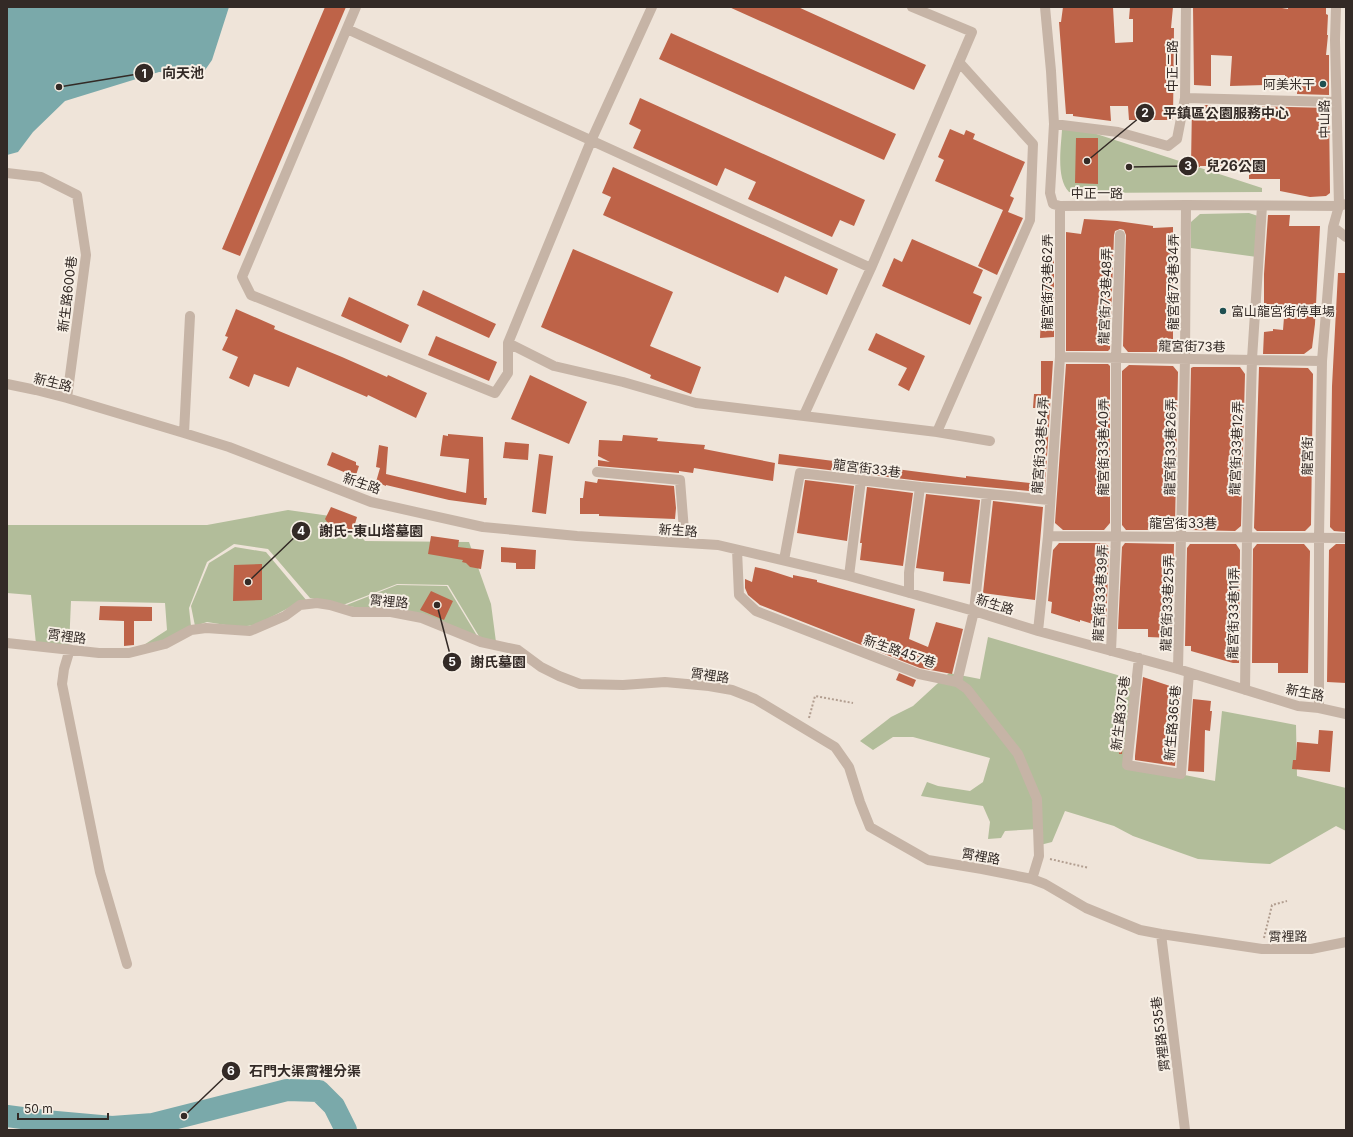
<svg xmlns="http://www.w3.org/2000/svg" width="1353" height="1137" font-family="Inter,'Noto Sans TC',sans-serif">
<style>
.green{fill:#b2bd9a}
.water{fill:#7aa9aa}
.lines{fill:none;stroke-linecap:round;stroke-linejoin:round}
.river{stroke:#7aa9aa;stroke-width:22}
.building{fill:#be6348}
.path{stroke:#b29e90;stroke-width:2;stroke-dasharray:2 2;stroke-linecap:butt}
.minor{stroke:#c6b4a6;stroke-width:10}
.poi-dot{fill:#1f4f51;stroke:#f7efe5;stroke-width:1.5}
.labels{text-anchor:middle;stroke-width:4;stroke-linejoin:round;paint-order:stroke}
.street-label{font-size:13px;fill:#332a26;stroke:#f7efe5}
.poi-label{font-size:13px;fill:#332a26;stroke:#f7efe5;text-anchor:end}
.leader{fill:none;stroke:#332a26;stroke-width:1.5}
.callout-dot{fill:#332a26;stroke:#f7efe5;stroke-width:1.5}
.mark-label{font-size:12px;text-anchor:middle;font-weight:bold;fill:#fff}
.callout-label{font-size:14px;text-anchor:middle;font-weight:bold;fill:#332a26;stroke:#f7efe5;stroke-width:4;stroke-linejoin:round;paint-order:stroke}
</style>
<rect width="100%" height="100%" fill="#efe4d9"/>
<path class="green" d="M1065,126H1072L1262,188V192L1080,193L1069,192C1056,179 1061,147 1062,130Z
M1249,213L1258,216L1257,257L1191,248V222L1200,214Z
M288,510L344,518L365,541L469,542L491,604L496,642L480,638L448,585L397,584L343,605L310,598L268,549L234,544L207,562L189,608L191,626L165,643L136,650L167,630L165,603L71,601L69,647L36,644L31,595L7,593V525H207Z
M235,547L266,552L307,601L298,603L256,625L238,627L207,622L195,626L191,606L209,563Z
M397,585L447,586L479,639L419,613L344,606Z
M988,637L1131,679L1129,764L1215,781L1222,711L1296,725L1297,776L1346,788V831L1336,826L1270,864L1251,863L1198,859L1133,836L1114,826L1065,811L1052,842L1040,845L1038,829L1005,831L1001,838L988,839L990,822L983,806L921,796L927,782L938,786L970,791L983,782L990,758L913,737H893L873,750L860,741L891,717L913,706L949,673L980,679Z"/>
<path class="water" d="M7,7H229L212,60L203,73L159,72L65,101L33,132L18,152L7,155Z"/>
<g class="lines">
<path class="river" d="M7,1116L45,1121L112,1127L153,1124L287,1090L319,1091L334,1106L346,1130"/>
</g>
<path class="building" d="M325,7H346L240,256L222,249Z
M729,7H798L926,65L914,90Z
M1063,7H1113L1115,43L1133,42V19H1129L1130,7H1173L1171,28H1174L1173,120H1129L1128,106H1110L1111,121L1073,116V114H1066L1059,22H1061Z
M1193,7H1276L1288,9V7H1326V14L1328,15L1327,35H1328L1326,55H1329V95L1297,94L1298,81H1285V75H1266L1265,85L1230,86L1232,56L1211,55V86L1194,85Z
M671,33L896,134L884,160L659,59Z
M640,98L865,200L854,226L840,220L832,237L748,199L756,182L725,168L717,186L633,148L641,130L629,124Z
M1192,105H1212V108H1251V106L1329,108L1330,193L1326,196L1310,197L1280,191V179H1249V167L1229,166H1200V167L1191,165Z
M950,129L964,135L966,130L975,134L973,139L1025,162L1010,196L1014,198L1008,212L1023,218L997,275L978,266L1003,210L935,181L944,160L938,157Z
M1076,138H1098V184L1075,183Z
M613,167L838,269L827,295L785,276L778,293L603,215L611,197L602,193Z
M1268,215H1290L1289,226H1320L1315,324L1312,348L1304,354H1263L1264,332L1273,331V329L1283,330L1285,305L1264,306V274Z
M1084,219L1117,221L1153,226V228L1173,227V343L1165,352H1128L1123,346L1126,235L1124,230L1120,229L1115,231L1114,235L1110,349L1108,351H1066V232L1081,234Z
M912,239L983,270L973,293L982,297L970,325L882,286L894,258L902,262Z
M573,249L673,292L650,346L701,367L691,394L650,378L651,375L541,327Z
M1044,257L1054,258V337L1040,338Z
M1338,273H1346V532L1334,531L1330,527L1332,386Z
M423,290L496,324L489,338L417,305Z
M349,297L409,325L401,343L341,316Z
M236,309L275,326L274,329L342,357L387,377L388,375L427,393L416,418L368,395L367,397L297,367L289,387L254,374L249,387L229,378L238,357L222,350L228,337L225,336Z
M876,333L925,356L909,391L898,385L907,368L868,350Z
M436,336L497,362L489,381L428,355Z
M1041,361H1053L1045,488H1041L1042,408H1033L1034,394H1041Z
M1066,364H1108L1110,366V523L1104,530H1063L1055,523Z
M1129,365L1173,366L1178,372L1175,525L1169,530H1126L1122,525V371Z
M1193,367H1240L1245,374L1241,526L1235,531L1191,530L1188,526L1191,368Z
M1259,367L1308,368L1313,374L1311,525L1305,531H1257L1254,528Z
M530,375L587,402L569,444L511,419Z
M448,434L483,437L484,498H487L486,505L449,500L386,485V486L376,482L380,468L376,467L379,445L388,447L386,474L466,493L469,459L440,456L443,435L448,436Z
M623,435L658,438L657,441L705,445L704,449L775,463L773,481L694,468L693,473L679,471V473L598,466V460L610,462L598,456L599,440L622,441Z
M505,442L529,444L528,460L503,458Z
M332,452L356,462V465L359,466L356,475L352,473L351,475L327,465Z
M539,454L553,456L546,514L532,512Z
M779,454L966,478V476L1030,483L1029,491L921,481L778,464Z
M598,479L674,486L676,508L675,519L599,516V514H580V498H583L585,481L597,483Z
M805,480L854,486L847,541L797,533Z
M867,487L913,493L903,566L860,560L862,543H860Z
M926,494L980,500L970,584L943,581L944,572L916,568Z
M993,501L1043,507L1035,600L983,593Z
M331,507L357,517L352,534L329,525L325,519Z
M431,536L459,540L458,547L484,550L481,569L470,567L466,563L462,562L463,560L428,554Z
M1059,543H1105L1109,547L1106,628L1080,620V622L1051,613L1052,602L1048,601L1053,550Z
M1125,543L1174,544L1172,638L1148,637V629H1118L1122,547Z
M1190,544H1236L1240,550L1239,663H1233L1191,651V646H1185L1187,548Z
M1257,544H1304L1310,551L1308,673H1278V663H1252L1253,549Z
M1336,544H1346V683L1327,682L1329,550Z
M501,547L536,550L535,569H516V563L501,562Z
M262,564V600L233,601L234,565Z
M755,567L768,570L793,578V575L817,580V582L915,609L909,639L928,647L936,622L963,629L952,674L920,668L760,605L748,595L745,588V579L752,582Z
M431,591L453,601L444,620L420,610Z
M100,606L152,607V621H134V645L124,646V621L99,620Z
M899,673L916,680L913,687L896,680Z
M1143,677L1173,687L1171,697L1180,698L1175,766L1135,760V756Z
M1193,699L1211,701L1210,711H1212L1210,731L1205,730L1204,772L1188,771Z
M1123,713H1126L1122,754H1119Z
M1319,730L1333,731L1330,772L1292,769L1293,760H1296L1297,742L1318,744Z"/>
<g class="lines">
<path class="path" d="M809,718L815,696L853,703
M1050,859L1089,868
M1264,938L1272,905L1287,901"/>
<path class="minor" d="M356,7L242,277L251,295L495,393L508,373V343L591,141L652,7
M1045,7L1051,71L1054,124L1050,193L1053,204L1060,206L1186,205L1339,206L1346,204
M347,29L871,268
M1185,98L1336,102
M1054,124L1118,132L1168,146L1177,139L1185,98L1186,7
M7,173L41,177L77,195L86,255L67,398
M1333,227L1346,237
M508,343L554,366L623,382L696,403L937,432L990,441
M1060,357L1322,361
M7,384L36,390L67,398L184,433L229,447L371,502L483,527L577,536L718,545L849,576L974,611L1038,631L1178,669L1298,706L1319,708L1346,714
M804,415L871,268L972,32L912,7
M937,432L1030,220L1033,144L959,62
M184,433L190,316
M597,472L680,480L685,543
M1048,536L1346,538
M737,550L739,595L756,611L919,674L957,682L967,689L1018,754L1037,799L1039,856L1032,879
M784,560L800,473L920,487L1049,500
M849,576L861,480
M909,593V573L920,487
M1038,631L1048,536L1060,357V206
M7,643L99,653H129L165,644L191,630L206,628L250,631L285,616L300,605L317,603L330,605L353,612H391L422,618L481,642L518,650L541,667L559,676L580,684L623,685L665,682L709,686L732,690L755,699L835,747L849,767L860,802L870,827L928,860L982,869L1032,879L1045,884L1086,908L1140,930L1161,934L1262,949H1311L1346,942
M70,649L64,669L62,684L100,872L127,964
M1111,651L1116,536V358L1120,235
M1139,658L1127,765L1181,774L1189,673
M1178,669L1185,359L1186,205
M957,682L974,611L987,494
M1245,690L1247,537L1252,359L1262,206
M1319,708V537L1322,361L1333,227L1339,206L1335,40L1336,7
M1161,934L1185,1130"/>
</g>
<g class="poi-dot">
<circle cx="1323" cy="84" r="4"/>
<circle cx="1223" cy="311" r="4"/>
</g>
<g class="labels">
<g class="street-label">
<text transform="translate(1172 66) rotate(-90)" y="5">中正二路</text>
<text transform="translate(1324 119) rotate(-91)" y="5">中山路</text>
<text x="1097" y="198">中正一路</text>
<text transform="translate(1047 282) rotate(-90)" y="5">龍宮街73巷62弄</text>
<text transform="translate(1173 282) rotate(-90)" y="5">龍宮街73巷34弄</text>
<text transform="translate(67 294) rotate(-83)" y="5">新生路600巷</text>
<text transform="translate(1105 296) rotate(-88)" y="5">龍宮街73巷48弄</text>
<text transform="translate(1192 346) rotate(1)" y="5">龍宮街73巷</text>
<text transform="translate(53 382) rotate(14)" y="5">新生路</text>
<text transform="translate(1040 445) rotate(-86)" y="5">龍宮街33巷54弄</text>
<text transform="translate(1103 447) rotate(-90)" y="5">龍宮街33巷40弄</text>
<text transform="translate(1170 447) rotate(-89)" y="5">龍宮街33巷26弄</text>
<text transform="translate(1236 448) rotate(-88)" y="5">龍宮街33巷12弄</text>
<text transform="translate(1307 456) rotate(-89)" y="5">龍宮街</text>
<text transform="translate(867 468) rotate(7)" y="5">龍宮街33巷</text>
<text transform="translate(362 483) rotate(19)" y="5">新生路</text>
<text x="1183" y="528">龍宮街33巷</text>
<text transform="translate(678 530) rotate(4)" y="5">新生路</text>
<text transform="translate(1100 593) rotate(-87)" y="5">龍宮街33巷39弄</text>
<text transform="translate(389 601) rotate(5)" y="5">霄裡路</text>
<text transform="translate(1167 603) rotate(-88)" y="5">龍宮街33巷25弄</text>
<text transform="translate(995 604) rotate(17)" y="5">新生路</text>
<text transform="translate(1233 613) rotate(-89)" y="5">龍宮街33巷11弄</text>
<text transform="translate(67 636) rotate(7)" y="5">霄裡路</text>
<text transform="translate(900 651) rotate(19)" y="5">新生路457巷</text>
<text transform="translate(710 675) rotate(8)" y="5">霄裡路</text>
<text transform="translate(1305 692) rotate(11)" y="5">新生路</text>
<text transform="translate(1120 713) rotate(-83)" y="5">新生路375巷</text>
<text transform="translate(1172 723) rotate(-85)" y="5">新生路365巷</text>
<text transform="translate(981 856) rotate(10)" y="5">霄裡路</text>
<text transform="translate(1288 936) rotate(-1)" y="5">霄裡路</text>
<text transform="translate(1160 1034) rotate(-97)" y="5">霄裡路535巷</text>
</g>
<g class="poi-label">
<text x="1315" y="89">阿美米干</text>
<text x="1231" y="316" text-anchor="start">富山龍宮街停車場</text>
</g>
</g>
<path class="leader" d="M59 87L144 73M1087 161L1145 113M1129 167L1188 166M248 582L301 531M437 605L452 662M184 1116L231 1071"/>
<g class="callout-dot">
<circle cx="59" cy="87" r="4"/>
<circle cx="1087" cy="161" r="4"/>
<circle cx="1129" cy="167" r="4"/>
<circle cx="248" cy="582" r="4"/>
<circle cx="437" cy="605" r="4"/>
<circle cx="184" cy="1116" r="4"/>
<circle cx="144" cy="73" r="10"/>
<circle cx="1145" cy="113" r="10"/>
<circle cx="1188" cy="166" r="10"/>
<circle cx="301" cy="531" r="10"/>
<circle cx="452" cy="662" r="10"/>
<circle cx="231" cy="1071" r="10"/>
</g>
<g class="mark-label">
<text x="144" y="78">1</text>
<text x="1145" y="117">2</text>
<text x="1188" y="170">3</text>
<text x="301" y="535">4</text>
<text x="452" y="666">5</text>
<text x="231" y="1075">6</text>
</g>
<g class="callout-label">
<text x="183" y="78">向天池</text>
<text x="1226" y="118">平鎮區公園服務中心</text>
<text x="1236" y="171">兒26公園</text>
<text x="371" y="536">謝氏-東山塔墓園</text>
<text x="498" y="667">謝氏墓園</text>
<text x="305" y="1076">石門大渠霄裡分渠</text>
</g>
<rect width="1353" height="1137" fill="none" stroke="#332a26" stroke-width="16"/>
<path d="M18 1113v6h90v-6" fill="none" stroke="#332a26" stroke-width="2"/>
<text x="24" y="1113" font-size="12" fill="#332a26" stroke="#f7efe5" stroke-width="3" paint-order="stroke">50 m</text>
</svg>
